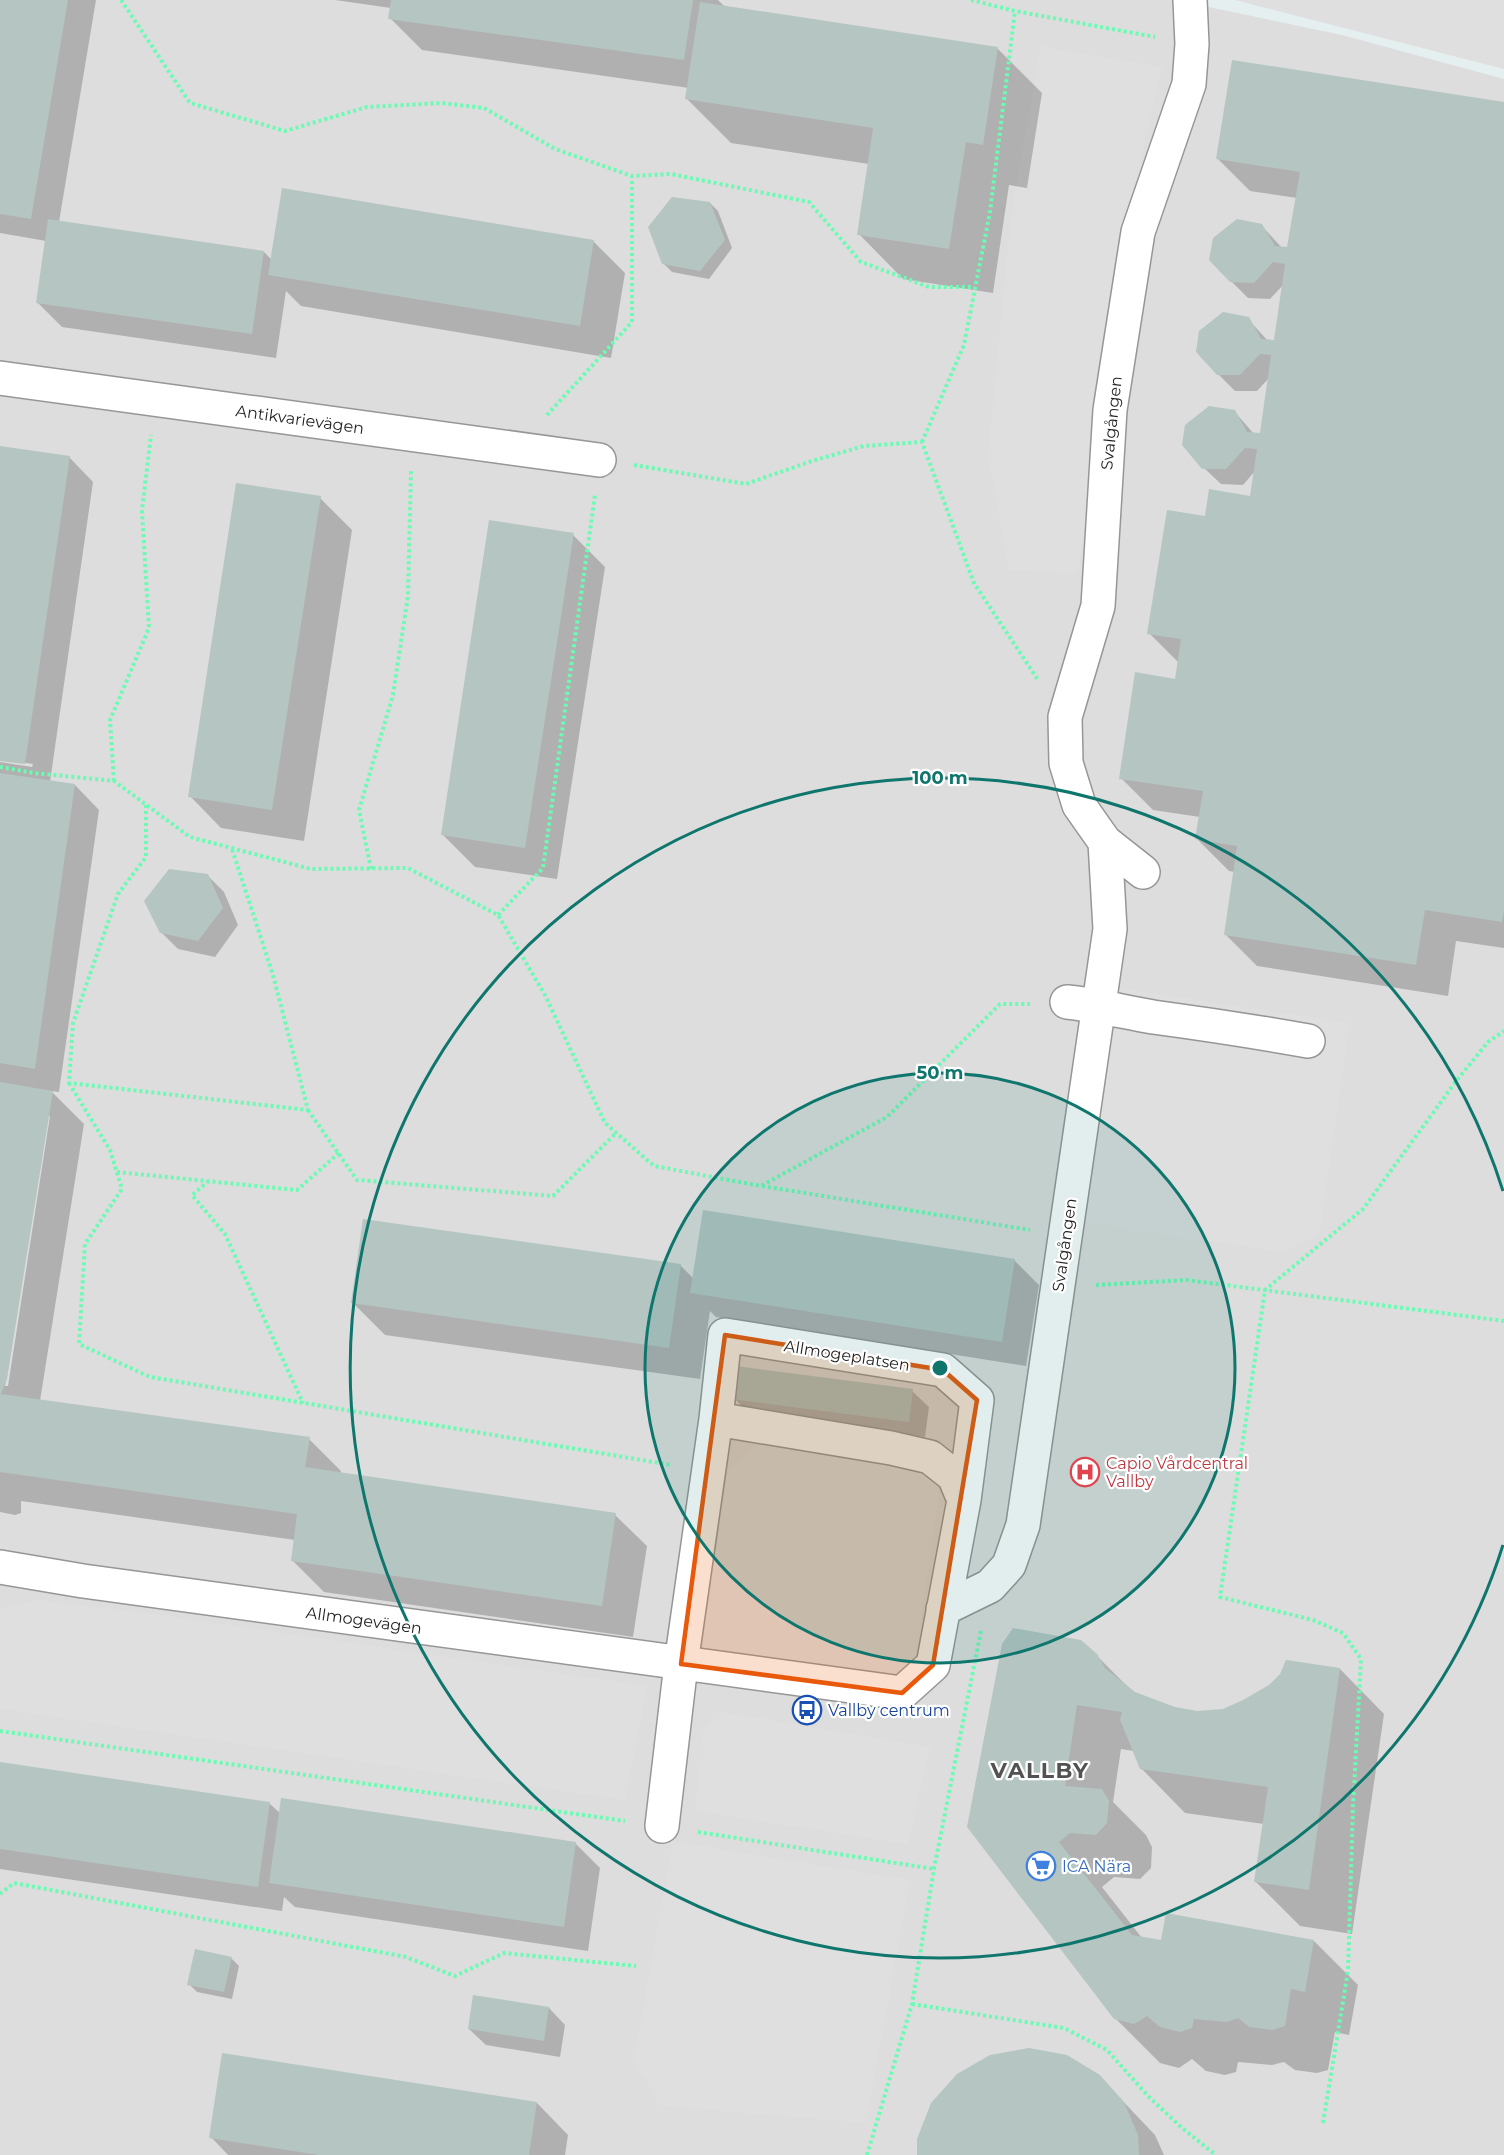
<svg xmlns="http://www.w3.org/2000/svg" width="1504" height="2155" font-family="Montserrat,sans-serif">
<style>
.residential{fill:#dcdddc}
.parking{fill:#dfdfdf}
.shadow{fill:#0003;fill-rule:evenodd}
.building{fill:#b4c5c2}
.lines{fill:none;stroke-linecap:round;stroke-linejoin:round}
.minor-casing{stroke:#969696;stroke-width:36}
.path{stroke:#6bfbb4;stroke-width:4;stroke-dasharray:3 3;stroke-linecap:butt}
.minor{stroke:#fff;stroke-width:33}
.marked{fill:#e8590c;fill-opacity:0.2;stroke:#e8590c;stroke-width:4.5;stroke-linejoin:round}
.ring{fill:none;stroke:#0f766e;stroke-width:3}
.labels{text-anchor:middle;stroke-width:4.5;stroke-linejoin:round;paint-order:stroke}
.street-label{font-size:16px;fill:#1f1f1f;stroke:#fff}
.health-label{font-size:16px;fill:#be3a42;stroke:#fff;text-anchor:start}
.transit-label{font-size:16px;fill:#164399;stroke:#fff;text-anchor:start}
.shop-label{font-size:16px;fill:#366cbe;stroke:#fff;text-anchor:start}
.district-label{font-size:22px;font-weight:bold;letter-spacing:1.5px;fill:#525252;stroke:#fff}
.centre{fill:#0f766e;stroke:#fff;stroke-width:3}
.ring-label{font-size:18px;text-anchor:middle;font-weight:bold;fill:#0f766e;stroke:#fff;stroke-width:4.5;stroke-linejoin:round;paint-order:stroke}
</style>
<rect width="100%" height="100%" fill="#e5eff0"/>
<path class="residential" d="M0,0H1175L1342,35L1504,79V2155H0Z"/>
<path class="parking" d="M1235,0H1504V69Z
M1041,46L1162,67L1137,180L1078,573L1009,570L988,455L1011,216Z
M1104,986L1350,1023L1319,1235L1282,1252L1069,1220Z
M763,1439L919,1467L940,1485L915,1663L871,1685L701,1656L728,1471Z
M36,1600L133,1611L647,1686L625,1800L0,1709V1610Z
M724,1712L930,1747L908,1844L695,1811L702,1733Z
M673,1841L910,1880L866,2123L660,2106L634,2059Z"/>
<path class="shadow" d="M0,0H96L59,222L264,252L272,260L593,241L625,273L611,358L301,306L286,291L276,358L62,327L37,302L46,241L0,233Z
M335,0H718L726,8L998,49L1042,93L1027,188L1009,185L993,293L903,279L859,234L869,164L731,143L687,99L689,88L422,50L390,18L391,8Z
M1504,104V948L1456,941L1448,996L1257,966L1225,934L1235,872L1229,871L1197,839L1200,817L1153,810L1121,778L1177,680L1179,663L1149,633L1206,518L1251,497L1255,471L1243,485L1221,484L1204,468L1234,411L1254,434H1261L1270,377L1257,391H1235L1218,374L1248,319L1268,341L1275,343L1284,284L1270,299L1248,298L1231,281L1262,226L1282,248L1289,251L1297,198L1250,191L1218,159Z
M710,203L718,211L732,248L709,279L672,272L664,264Z
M0,447L69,457L93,482L50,782L75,785L99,810L59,1092L51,1091L84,1124L40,1401L309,1439L341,1471L340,1474L615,1515L647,1546L633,1637L324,1592L292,1560L295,1540L21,1501V1513L15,1515L0,1512V762L32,767L33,764L0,759ZM47,1116H50L8,1386H5Z
M320,498L352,530L304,841L221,828L190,796Z
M573,535L605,567L557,879L475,867L443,835Z
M207,875L224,892L238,925L215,957L178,949L161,932Z
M1014,1260L1039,1285L1026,1366L716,1317L710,1311L700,1379L385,1335L353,1303L680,1265L694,1279Z
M912,1391L929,1407L925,1437L750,1415L734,1398Z
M1096,1655L1135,1694L1174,1709L1197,1712L1223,1711L1340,1669L1384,1714L1352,1934L1300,1926L1256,1882L1264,1824L1185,1813L1141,1768L1134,1751L1121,1749L1113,1802L1146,1835L1152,1847L1151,1868L1140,1879L1114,1877L1102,1887L1142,1938L1162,1941H1314L1358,1985L1349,2035L1335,2032L1328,2070L1317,2073L1295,2070L1284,2062L1272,2065L1238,2062L1236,2072L1225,2075L1206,2071L1192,2059L1179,2068L1160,2063L1115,2018L969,1826Z
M0,1764L270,1804L281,1814L576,1844L600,1868L588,1951L295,1907L284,1897L282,1911L0,1869Z
M231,1958L239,1966L232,1999L197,1992L189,1984Z
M549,2008L565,2025L560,2057L486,2045L469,2029Z
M1099,2076L1155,2135L1164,2155H918Z
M537,2103L568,2135L565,2155H228L211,2137Z"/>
<path class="building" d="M0,0H68L31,219L0,214Z
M391,0H693L684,60L388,19Z
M700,2L998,47L983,145L966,142L949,249L857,235L873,128L685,99Z
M1232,60L1504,102V911L1502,922L1425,910L1416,965L1224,935L1237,846L1195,839L1203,791L1119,779L1135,672L1175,679L1181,639L1147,634L1167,510L1205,516L1209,489L1250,496L1257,449L1245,448L1226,469H1202L1182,445L1185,425L1209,406L1235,410L1247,432L1260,433L1271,355L1260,354L1240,375H1217L1196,352L1199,331L1223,312L1249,317L1261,339L1274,340L1285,264L1273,262L1254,283L1230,282L1209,260L1213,238L1237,219L1262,224L1275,246L1287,247L1300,172L1216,159Z
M282,188L594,240L580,326L268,275Z
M672,197L710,202L725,240L700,271L662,264L648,227Z
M48,219L264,251L252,334L36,303Z
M0,446L70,456L25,764L0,761Z
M236,483L321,496L272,810L188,797Z
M489,520L574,533L525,848L441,835Z
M0,773L75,784L35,1069L0,1063Z
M169,869L208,874L223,908L198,941L160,933L144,901Z
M0,1082L53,1091L7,1379L1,1394L310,1437L305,1467L616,1513L602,1606L291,1561L297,1514L0,1472Z
M703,1210L1015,1259L1002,1342L690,1293Z
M363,1219L681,1264L669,1348L351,1303Z
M736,1366L913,1389L909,1422L732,1399Z
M1013,1628L1081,1640L1097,1654L1105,1668L1135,1692L1175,1707L1197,1711L1223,1709L1243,1700L1269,1685L1280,1674L1286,1660L1340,1668L1309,1890L1254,1882L1268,1787L1140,1769L1120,1720L1122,1712L1077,1705L1065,1786L1102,1789L1109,1801L1107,1823L1096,1835L1070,1833L1059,1842L1132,1935L1161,1940L1166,1913L1314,1940L1305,1992L1291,1989L1285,2026L1272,2030L1249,2027L1238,2018L1227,2022L1194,2019L1192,2028L1180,2032L1160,2027L1147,2016L1134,2024L1114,2019L967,1827L1002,1644Z
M0,1762L270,1802L258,1887L0,1849Z
M281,1798L576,1842L564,1927L269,1883Z
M195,1949L232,1957L224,1992L187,1985Z
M473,1995L549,2007L544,2041L468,2029Z
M1029,2048L1067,2055L1100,2075L1124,2102L1138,2135L1139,2155H917V2139L931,2103L957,2074L990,2055Z
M222,2053L537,2102L529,2155H319L209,2138Z"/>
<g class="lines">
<g class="minor-casing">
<path id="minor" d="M0,378L599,460
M1143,872L1105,842L1079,805L1066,763L1065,717L1098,606L1110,410L1138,232L1189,84L1192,44L1190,0
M1067,1002C1096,1005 1124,1012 1153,1017C1205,1024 1257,1032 1308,1041
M0,1567L83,1581L902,1693L933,1665L964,1500L977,1400L943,1370L725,1335L716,1419
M943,1609L990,1586L1009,1565L1023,1525L1110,929L1105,842
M662,1826L681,1664L716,1419L891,1448L930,1457L954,1476L964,1500"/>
</g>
<path class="path" d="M121,0L190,103L285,131L367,107L442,103L484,108L555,149L632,176L671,174L809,202L861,262L929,287H974
M971,0L1015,11L1155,37
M547,415L632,322V176
M922,442L964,345L990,212L1015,11
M634,465L746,484L812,461L864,446L922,442L974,583L1038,680
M0,767L34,773L114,781L190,837L311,869L408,868L498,915L545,995L605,1123L654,1166L761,1186L887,1117L1000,1004H1030
M114,781L110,720L149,628L142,511L151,435
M146,805V857L118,894L73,1023L69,1083L308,1110L273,975L232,849
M371,869L359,810L393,695L408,596L411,471
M498,915L543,868L595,495
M69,1083L110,1150L122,1189L85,1244L79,1344L150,1377L671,1465
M308,1110L357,1180L553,1196L616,1133
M117,1172L297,1190L339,1153
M209,1181L192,1195L225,1234L303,1403
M762,1186L1030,1230
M1096,1285L1186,1280L1504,1321
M0,1731L625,1821
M698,1832L934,1869
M0,1894L14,1883L406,1957L455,1976L504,1953L636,1966
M912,2004L1064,2028L1107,2050L1149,2097L1182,2128L1216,2155
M1323,2123L1348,1971L1353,1807L1361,1659L1343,1633L1313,1620L1220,1597L1265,1290L1363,1209L1457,1080L1488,1042L1504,1031
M867,2155L912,2004L934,1869L981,1631"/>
<use href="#minor" class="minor"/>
</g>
<path class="marked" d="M725,1335L943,1370L977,1400L933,1665L902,1693L681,1664Z"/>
<circle cx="940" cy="1368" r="295" fill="#0f766e" fill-opacity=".12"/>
<g class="ring">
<circle cx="940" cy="1368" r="295"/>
<path d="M1503 1545A590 590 0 1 1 1503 1191"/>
</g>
<defs>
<g id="hospital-ring" transform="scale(1.5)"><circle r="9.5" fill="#fff" stroke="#e0444e" stroke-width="1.5"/><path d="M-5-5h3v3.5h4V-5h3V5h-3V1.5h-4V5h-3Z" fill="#e0444e"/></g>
<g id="bus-ring" transform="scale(1.5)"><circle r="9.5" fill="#fff" stroke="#1a4fb4" stroke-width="1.5"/><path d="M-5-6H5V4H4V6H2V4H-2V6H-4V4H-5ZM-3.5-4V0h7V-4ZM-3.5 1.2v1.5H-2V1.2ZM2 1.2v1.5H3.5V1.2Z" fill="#1a4fb4"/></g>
<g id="supermarket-ring" transform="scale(1.5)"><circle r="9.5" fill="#fff" stroke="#3f7fe0" stroke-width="1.5"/><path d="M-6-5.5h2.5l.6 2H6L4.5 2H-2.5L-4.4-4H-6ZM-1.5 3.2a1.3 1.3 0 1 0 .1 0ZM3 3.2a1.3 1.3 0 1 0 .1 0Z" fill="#3f7fe0"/></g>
</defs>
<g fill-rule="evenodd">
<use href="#hospital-ring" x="1085" y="1472"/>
<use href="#bus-ring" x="807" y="1710"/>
<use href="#supermarket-ring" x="1041" y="1866"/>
</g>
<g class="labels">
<g class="street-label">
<text transform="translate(300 419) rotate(8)" y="6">Antikvarievägen</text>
<text transform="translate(1111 423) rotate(-84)" y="6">Svalgången</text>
<text transform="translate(1064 1245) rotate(-82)" y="6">Svalgången</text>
<text transform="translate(847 1355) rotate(9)" y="6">Allmogeplatsen</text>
<text transform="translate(364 1620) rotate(8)" y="6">Allmogevägen</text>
</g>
<g class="health-label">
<text x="1106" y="1469">Capio Vårdcentral<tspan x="1106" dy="18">Vallby</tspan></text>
</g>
<g class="transit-label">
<text x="828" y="1716">Vallby centrum</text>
</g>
<g class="shop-label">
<text x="1062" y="1872">ICA Nära</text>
</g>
<g class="district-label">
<text x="1040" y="1778">VALLBY</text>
</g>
</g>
<circle cx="940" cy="1368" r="9" class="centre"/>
<g class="ring-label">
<text x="940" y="784">100 m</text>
<text x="940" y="1079">50 m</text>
</g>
</svg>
